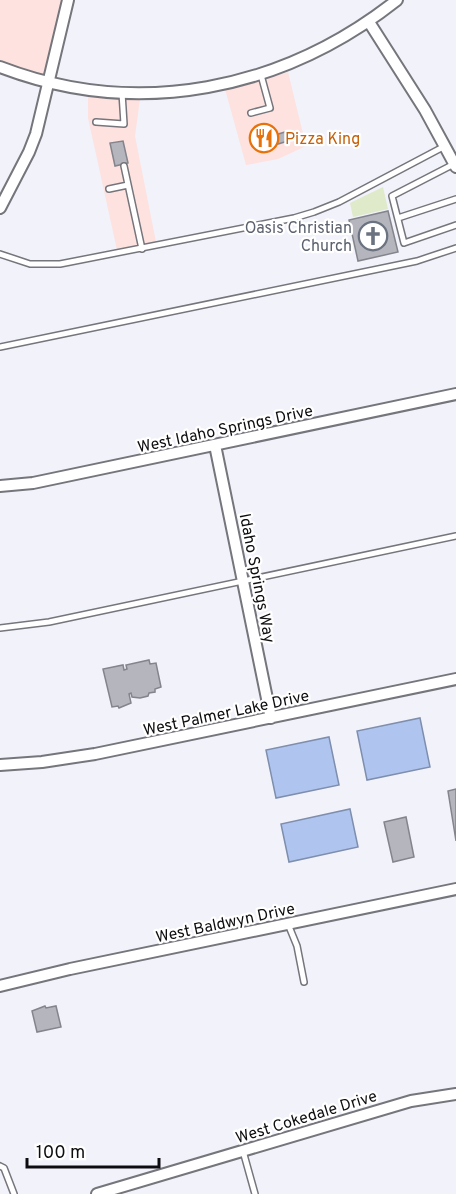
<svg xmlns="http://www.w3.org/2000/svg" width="456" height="1194" font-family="Overpass,sans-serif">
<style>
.commercial{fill:#fde2df}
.green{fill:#deeac9}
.water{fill:#afc5f0;stroke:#7e8ead;stroke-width:1.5}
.building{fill:#b5b5bd;stroke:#84848c;stroke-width:1.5}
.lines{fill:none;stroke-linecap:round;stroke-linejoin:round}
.lane-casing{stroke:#75757c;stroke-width:8}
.street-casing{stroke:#75757c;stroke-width:14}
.lane{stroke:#fff;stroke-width:5}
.street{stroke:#fff;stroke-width:10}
.labels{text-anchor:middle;stroke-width:4.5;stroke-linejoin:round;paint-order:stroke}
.food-label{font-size:16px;fill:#c56008;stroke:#fff;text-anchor:start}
.worship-label{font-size:16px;fill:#5b616d;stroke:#fff;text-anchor:end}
.street-label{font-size:16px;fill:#0d0d10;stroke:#fff}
</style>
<rect width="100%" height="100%" fill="#f2f2fa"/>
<path class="commercial" d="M0,0H68L49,83L0,67Z
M288,72L306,146L278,159L246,165L225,89L256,82Z
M88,97L140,99L135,136L156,242L117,250L88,118Z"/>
<path class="green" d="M383,187L388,209L353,217L350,203Z"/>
<path class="water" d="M420,718L430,767L367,780L357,731Z
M329,737L339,785L276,798L266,750Z
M350,809L358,847L289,862L281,824Z"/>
<path class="building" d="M268,126L274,146L260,150L255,130Z
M285,132L288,141L278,144L275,135Z
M123,141L128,163L115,166L110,143Z
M388,211L398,252L358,261L349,220Z
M149,660L150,664L156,663L161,687L155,689V692L149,693L148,696L140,698L132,697L131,693L129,694L131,703L119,708L118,706L112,707L103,669L123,665L124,670L127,669L126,665Z
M456,789V841L448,791Z
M406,817L414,857L393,862L384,822Z
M45,1006L46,1008L56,1006L61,1027L37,1032L32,1011Z"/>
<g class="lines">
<g class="lane-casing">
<path id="lane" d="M251,113L270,108L261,75
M96,122L124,124L122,93
M454,164L392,196L404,243L456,225
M124,166L142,249
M109,189L128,185
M398,218L456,199
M0,254L30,264H60L294,218L314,212L339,202L445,146
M0,347L417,261L456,248
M0,628L49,622L456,536
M288,924L297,946L304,982
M243,1151L255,1194
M0,1166L4,1168L14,1194"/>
</g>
<g class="street-casing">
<path id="street" d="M369,22L425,110L456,167
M0,67C138,120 283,90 397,0
M0,208L29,152L36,134L68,0
M215,445L271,718
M0,486L33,483L456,394
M0,765L42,762L95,754L456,679
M0,986L70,969L456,889
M97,1194L411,1101L456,1094"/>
</g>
<use href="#lane" class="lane"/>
<use href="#street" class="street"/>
</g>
<defs>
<g id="restaurant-ring" transform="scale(1.5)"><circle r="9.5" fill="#fff" stroke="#e8710a" stroke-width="1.5"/><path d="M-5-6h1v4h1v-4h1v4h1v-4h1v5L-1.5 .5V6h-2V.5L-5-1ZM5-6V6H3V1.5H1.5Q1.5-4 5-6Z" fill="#e8710a"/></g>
<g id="church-ring" transform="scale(1.5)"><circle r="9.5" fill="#fff" stroke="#6b7280" stroke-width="1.5"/><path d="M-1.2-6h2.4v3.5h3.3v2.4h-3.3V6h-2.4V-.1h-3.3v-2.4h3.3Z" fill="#6b7280"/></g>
</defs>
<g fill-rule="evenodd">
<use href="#restaurant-ring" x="264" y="138"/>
<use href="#church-ring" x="373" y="236"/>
</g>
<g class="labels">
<g class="food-label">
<text x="285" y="144">Pizza King</text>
</g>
<g class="worship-label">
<text x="352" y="233">Oasis Christian<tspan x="352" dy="18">Church</tspan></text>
</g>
<g class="street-label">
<text transform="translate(225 428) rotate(-12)" y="6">West Idaho Springs Drive</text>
<text transform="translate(258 578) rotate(79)" y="6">Idaho Springs Way</text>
<text transform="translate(226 712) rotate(-12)" y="6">West Palmer Lake Drive</text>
<text transform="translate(225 922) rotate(-12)" y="6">West Baldwyn Drive</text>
<text transform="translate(306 1116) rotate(-17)" y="6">West Cokedale Drive</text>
</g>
</g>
<path d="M27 1158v9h132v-9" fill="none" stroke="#0d0d10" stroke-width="3"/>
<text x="36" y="1158" font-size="18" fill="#0d0d10" stroke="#ffffff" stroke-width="4.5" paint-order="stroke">100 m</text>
</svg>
